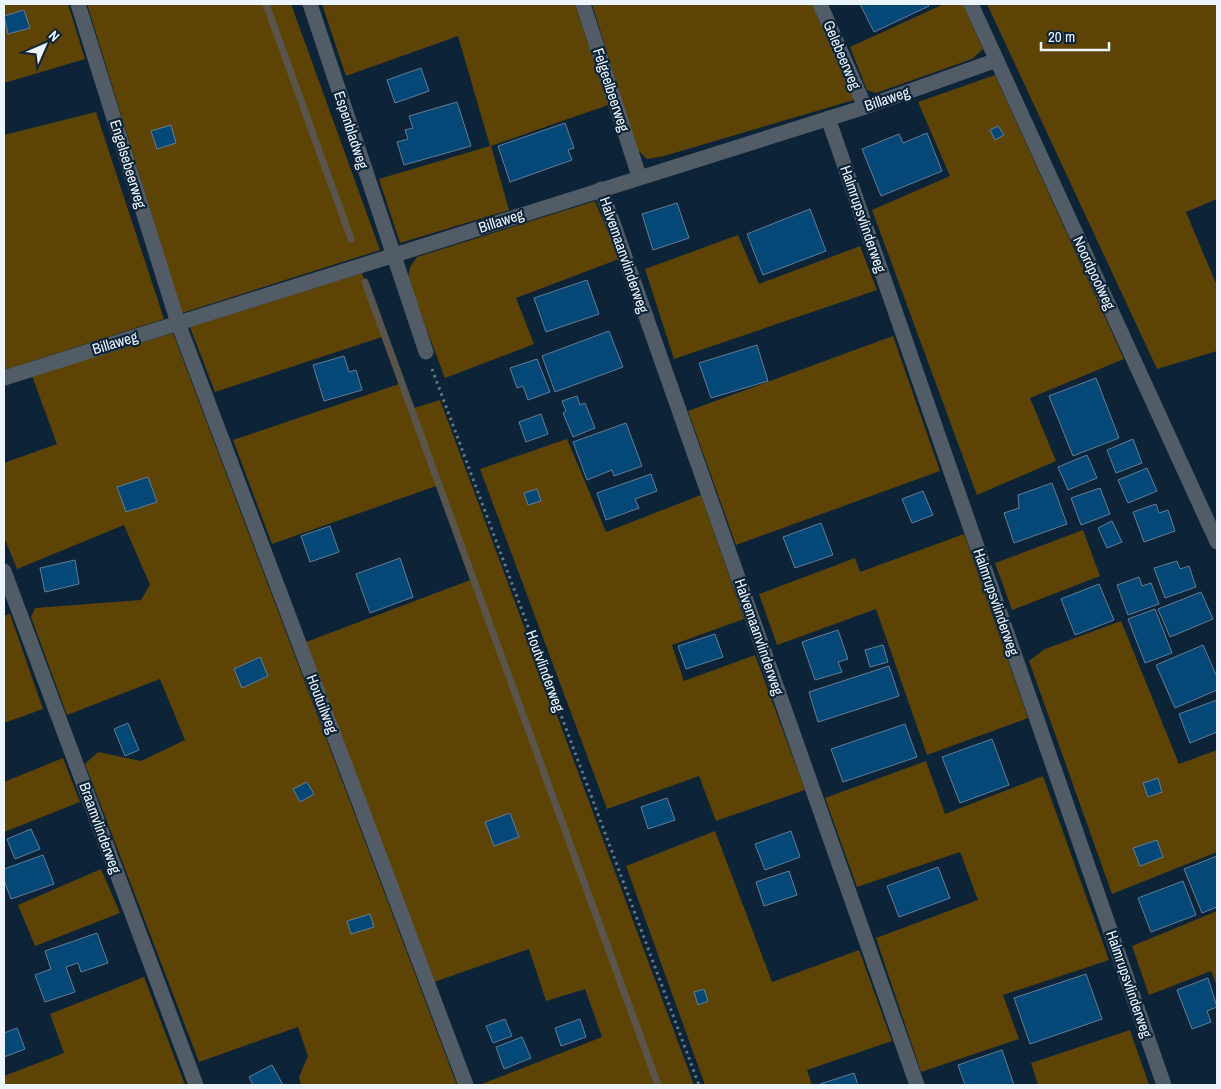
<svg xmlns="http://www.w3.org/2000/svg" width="1221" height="1089" font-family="'Archivo Narrow',sans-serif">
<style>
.green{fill:#5d4405}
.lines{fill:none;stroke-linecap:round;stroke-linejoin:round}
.stream{stroke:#59554c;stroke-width:7}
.building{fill:#044878;stroke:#637d95}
.path{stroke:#657685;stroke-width:3;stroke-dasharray:2.5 4;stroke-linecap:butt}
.minor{stroke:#515c66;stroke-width:15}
.labels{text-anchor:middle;stroke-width:4.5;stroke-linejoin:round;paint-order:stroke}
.street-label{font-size:15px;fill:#ecf5fd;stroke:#0d2438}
</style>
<rect width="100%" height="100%" fill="#0d2438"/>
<path class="green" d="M4,4H68L85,59L4,83Z
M87,4H291L380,250L182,313Z
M322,4H575L608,105L491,146L509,210L400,243L379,179L490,146L458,36L346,76Z
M592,4H812L854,100L664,156L647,159L637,149Z
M944,4H963L983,49L972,59L876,93L867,90L850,47Z
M987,4H1217V199L1186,212L1217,286V351L1157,369Z
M995,75L1124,359L1030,398L1056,461L977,495L872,210L950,176L918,102Z
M96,112L164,319L4,370V135Z
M595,201L619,259L516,298L534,344L445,378L408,280L410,267L417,257Z
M738,235L759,284L860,246L877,290L674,359L645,269Z
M362,273L385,336L215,392L190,327Z
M173,333L457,1085H301L299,1077L308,1056L298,1027L199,1062L85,764L98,752L141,761L185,740L160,679L67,715L31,617L35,608L141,600L150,585L124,525L17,569L4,537V463L57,444L32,376Z
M893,336L940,471L736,545L688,411Z
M402,383L411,409L440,400L694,1085H479L602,1037L585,989L546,1001L529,949L434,982L306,642L473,579L439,485L272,544L233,440Z
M567,439L606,532L701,495L744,619L672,645L684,681L755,655L805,790L716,821L699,776L607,809L480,469Z
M1083,530L1100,576L1012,610L995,563Z
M964,534L1028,718L927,755L876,609L777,645L759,594L855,558L860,572Z
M10,614L43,709L4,723V616Z
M1121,621L1179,764L1217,750V852L1112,894L1029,661L1045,649Z
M63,758L80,802L4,832V782Z
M926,761L945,814L1043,776L1109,960L1003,995L1019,1039L921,1072L876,938L978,900L960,852L857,887L825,798Z
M715,831L772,982L859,950L892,1041L807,1070L812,1085H705L626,866Z
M101,869L120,913L35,946L18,905Z
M1217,911V986L1211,971L1149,995L1132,946Z
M144,977L185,1085H4V1076L64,1053L50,1014Z
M1130,1030L1149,1085H1038L1031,1063Z"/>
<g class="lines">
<path class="stream" d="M266,4L351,239
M365,282L658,1085"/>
</g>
<path class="building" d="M860,4H928L929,6L874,32Z
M24,10L30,28L8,34L4,16Z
M421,68L429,91L395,103L387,80Z
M457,102L471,146L404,165L397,142L408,139L405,130L413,128L409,116Z
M565,123L574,148L568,150L572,160L510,182L498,146Z
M171,125L176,143L157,149L151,131Z
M998,126L1004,135L995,140L990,130Z
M927,133L942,171L881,196L862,149L899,134L903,143Z
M677,203L689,238L653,250L642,214Z
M810,209L826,251L763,275L747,234Z
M587,280L599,314L546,332L534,298Z
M609,331L623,367L555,392L542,356Z
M757,345L768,381L711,398L699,363Z
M344,356L349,372L356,370L362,390L324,401L313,365Z
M537,359L550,392L528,400L523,386L517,388L510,368Z
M1096,378L1119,438L1073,456L1049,396Z
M577,396L580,405L585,403L595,428L573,437L563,413L566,411L562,401Z
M541,414L548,434L526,442L519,422Z
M626,423L642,466L614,476L612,470L587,480L573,442Z
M1133,439L1142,463L1116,473L1107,450Z
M1087,455L1097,478L1068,490L1058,467Z
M1147,468L1157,491L1128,503L1118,480Z
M651,474L657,491L635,499L639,508L606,520L597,493Z
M148,477L157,502L126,512L117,487Z
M1052,483L1067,524L1014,543L1004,513L1019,508L1018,495Z
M1100,488L1110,514L1081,525L1071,498Z
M537,489L541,501L528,505L524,493Z
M923,491L933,515L912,523L902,499Z
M1156,504L1159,513L1168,510L1175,531L1144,542L1133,512Z
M1112,521L1122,542L1107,548L1098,528Z
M821,523L833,555L795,568L783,537Z
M330,526L339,552L310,562L301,536Z
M400,558L413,597L370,613L356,574Z
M75,560L79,584L45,592L40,568Z
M1177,561L1180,569L1189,566L1196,587L1165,598L1154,568Z
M1139,577L1142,586L1151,583L1159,604L1128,615L1117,585Z
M1099,584L1114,620L1075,635L1061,599Z
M1201,592L1213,619L1170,637L1158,609Z
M1155,609L1172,653L1145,663L1128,619Z
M838,630L848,659L838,662L842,672L815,680L802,642Z
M715,634L723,657L686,669L678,646Z
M883,645L888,662L870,667L865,650Z
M1203,645L1217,677V690L1175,708L1156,665Z
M260,657L268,676L242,688L234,669Z
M889,666L899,696L818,722L809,692Z
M1217,700V732L1190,743L1179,714Z
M128,723L139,750L125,756L114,729Z
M905,724L917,757L843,782L831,749Z
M992,739L1009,785L960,803L942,757Z
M1158,778L1162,792L1148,797L1143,783Z
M307,782L314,794L300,802L293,789Z
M667,798L675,820L648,829L641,807Z
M510,813L519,837L494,846L485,822Z
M31,829L40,849L15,859L7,839Z
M791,831L800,857L765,870L755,844Z
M1157,840L1163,857L1140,866L1133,848Z
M43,855L54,884L11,899L4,880V869Z
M1217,856V907L1202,913L1184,869Z
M938,867L950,898L899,917L887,886Z
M789,871L797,895L764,906L756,882Z
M1183,881L1196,915L1151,932L1138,898Z
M370,914L374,927L351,934L347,921Z
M97,933L108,963L81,972L78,963L66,967L75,992L45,1002L35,975L51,969L45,951Z
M1086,974L1102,1019L1030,1044L1014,998Z
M1208,978L1217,1007L1207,1011L1211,1022L1192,1029L1177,990Z
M704,989L708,1001L698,1005L694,992Z
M505,1019L512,1036L493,1043L486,1026Z
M580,1019L586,1037L561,1046L555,1028Z
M17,1028L25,1049L4,1057V1033Z
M522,1037L531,1058L504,1069L496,1047Z
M1002,1050L1014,1085H965L958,1065Z
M272,1065L283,1085H253L249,1077Z
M854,1073L858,1085H820V1084Z"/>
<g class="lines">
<path class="path" d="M432,369L699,1085"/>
<path class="minor" d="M78,4L178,323L466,1085
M310,4L426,352
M583,4L639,176
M820,4L865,107
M971,4L1217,542
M828,118L1164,1085
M601,189L917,1085
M4,378L865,107L997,60
M4,571L196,1085"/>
</g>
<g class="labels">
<g class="street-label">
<text transform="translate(842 55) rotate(67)" y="5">Gelebeerweg</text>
<text transform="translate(611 90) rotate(72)" y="5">Felgeelbeerweg</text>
<text transform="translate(887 99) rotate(-19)" y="5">Billaweg</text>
<text transform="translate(351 130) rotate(72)" y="5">Espenbladweg</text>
<text transform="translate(128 164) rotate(73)" y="5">Engelsebeerweg</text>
<text transform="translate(863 219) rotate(71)" y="5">Halmrupsvlinderweg</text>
<text transform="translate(501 221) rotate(-18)" y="5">Billaweg</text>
<text transform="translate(624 255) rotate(71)" y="5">Halvemaanvlinderweg</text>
<text transform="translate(1094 273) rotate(65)" y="5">Noordpoolweg</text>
<text transform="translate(115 343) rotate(-17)" y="5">Billaweg</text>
<text transform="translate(996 602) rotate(71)" y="5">Halmrupsvlinderweg</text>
<text transform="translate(759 637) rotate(71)" y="5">Halvemaanvlinderweg</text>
<text transform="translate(545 671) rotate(70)" y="5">Houtvlinderweg</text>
<text transform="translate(322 704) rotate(69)" y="5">Houtuilweg</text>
<text transform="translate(100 828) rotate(70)" y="5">Braamvlinderweg</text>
<text transform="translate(1129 984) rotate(71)" y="5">Halmrupsvlinderweg</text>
</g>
</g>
<rect width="1221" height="1089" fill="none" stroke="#ecf5fd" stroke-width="10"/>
<g transform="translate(45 45) rotate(45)" stroke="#0d2438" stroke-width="4" paint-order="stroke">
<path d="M0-4L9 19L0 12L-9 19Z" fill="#ecf5fd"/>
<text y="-8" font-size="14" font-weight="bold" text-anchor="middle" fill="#ecf5fd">N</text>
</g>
<path d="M1041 42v8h68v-8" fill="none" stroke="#ecf5fd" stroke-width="2.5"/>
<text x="1048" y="42" font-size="15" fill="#ecf5fd" stroke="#0d2438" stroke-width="4" paint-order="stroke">20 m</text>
</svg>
